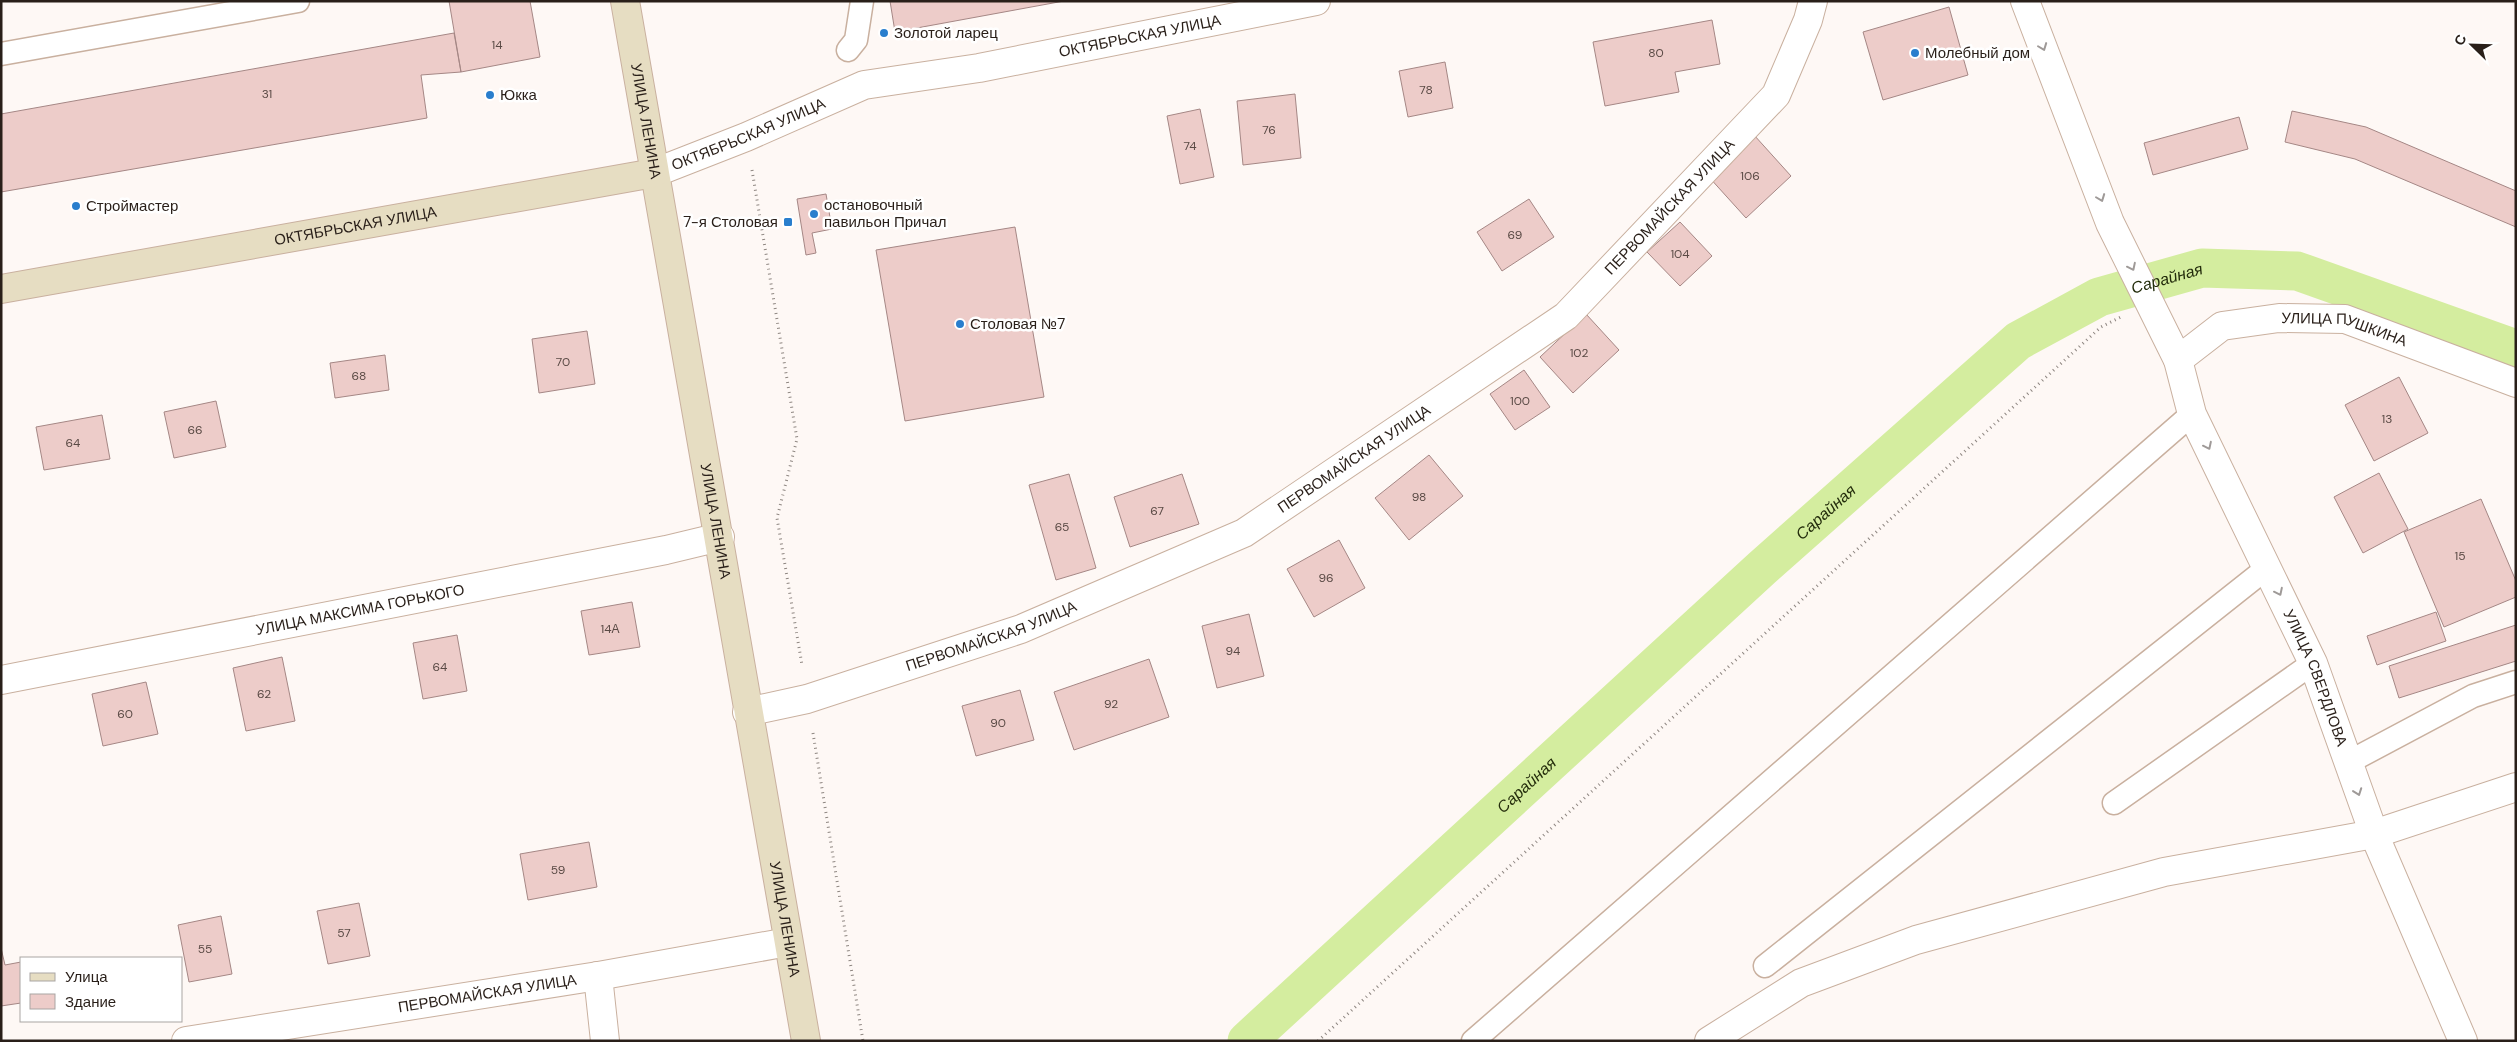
<svg xmlns="http://www.w3.org/2000/svg" width="2517" height="1042" font-family="'DM Sans',sans-serif">
<style>
.lines{fill:none;stroke-linecap:round;stroke-linejoin:round}
.canal{stroke:#d4ed9f;stroke-width:39}
.building{fill:#edccc9;stroke:#a58785}
.lane-casing{stroke:#c9b09f;stroke-width:25}
.street-casing{stroke:#c9b09f;stroke-width:30}
.secondary-casing{stroke:#c9b09f;stroke-width:30}
.path{stroke:#8f8782;stroke-width:3;stroke-dasharray:1 4;stroke-linecap:butt}
.lane{stroke:#fff;stroke-width:22}
.street{stroke:#fff;stroke-width:28}
.secondary{stroke:#e6ddc2;stroke-width:28}
.oneway{stroke:#9f9a98}
.poi-dot{fill:#297ecd;stroke:#fff;stroke-width:2}
.labels{text-anchor:middle;stroke-width:5;stroke-linejoin:round;paint-order:stroke}
.number-label{font-size:12px;fill:#5a4a45}
.poi-label{font-size:15px;fill:#291f19;stroke:#fff;text-anchor:start}
.street-label{font-size:15px;fill:#291f19;stroke:#fff}
.water-label{font-size:16px;font-style:italic;fill:#242d0c;stroke:#fff}
</style>
<rect width="100%" height="100%" fill="#fef8f5"/>
<g class="lines">
<path class="canal" id="s1" d="M1247,1041L1762,568L2018,341L2099,297L2202,268L2297,271L2516,349"/>
</g>
<path class="building" d="M449,1H530L540,57L461,72Z
M890,1H1064L895,32Z
M1949,7L1968,75L1883,100L1863,32Z
M1712,20L1720,64L1675,72L1679,92L1605,106L1593,42Z
M454,33L461,72L421,75L427,118L1,192V114Z
M1445,62L1453,108L1408,117L1399,71Z
M1295,94L1301,158L1243,165L1237,101Z
M1200,109L1214,177L1180,184L1167,116Z
M2292,111L2366,127L2516,191V227L2355,159L2285,142Z
M2239,117L2248,149L2153,175L2144,143Z
M1754,135L1791,176L1746,218L1708,176Z
M826,194L832,229L812,233L816,253L806,255L797,199Z
M1529,199L1554,237L1502,271L1477,232Z
M1680,222L1712,256L1680,286L1647,252Z
M1015,227L1044,397L905,421L876,250Z
M1586,314L1619,350L1573,393L1540,357Z
M587,331L595,384L539,393L532,339Z
M385,355L389,390L335,398L330,363Z
M1524,370L1550,407L1515,430L1490,394Z
M2399,377L2428,433L2374,461L2345,405Z
M216,401L226,447L174,458L164,412Z
M102,415L110,459L44,470L36,427Z
M1429,455L1463,496L1409,540L1375,498Z
M2379,473L2408,529L2363,553L2334,497Z
M1069,474L1096,568L1056,580L1029,485Z
M1182,474L1199,524L1130,547L1114,497Z
M2481,499L2516,581V597L2444,627L2404,532Z
M1339,540L1365,588L1314,617L1287,569Z
M632,602L640,647L589,655L581,611Z
M2436,612L2446,641L2377,665L2367,636Z
M1249,614L1264,676L1217,688L1202,626Z
M2516,625V661L2399,698L2389,666Z
M457,635L467,691L423,699L413,643Z
M282,657L295,721L246,731L233,668Z
M1149,659L1169,717L1074,750L1054,692Z
M146,682L158,734L103,746L92,694Z
M1020,690L1034,740L976,756L962,706Z
M589,842L597,887L528,900L520,854Z
M359,903L370,956L328,964L317,911Z
M221,916L232,974L189,982L178,925Z
M1,948L5,965L21,962V1003L1,1006Z"/>
<g class="lines">
<g class="lane-casing">
<path id="lane" d="M848,50L856,40L862,1
M1,54L298,1
M2347,763L2473,696L2516,682
M2114,803L2313,663
M1765,966L2267,568
M1473,1041L2192,414"/>
</g>
<g class="street-casing">
<g id="street">
<path id="s2" d="M2025,1L2110,223L2178,360L2192,414L2313,663L2374,834L2463,1041"/>
<path id="s3" d="M654,173L746,137L864,85L979,68L1316,1"/>
<path id="s4" d="M2178,360L2222,326L2279,318L2345,319L2516,383"/>
<path id="s5" d="M1,680L666,550L720,537"/>
<path id="s6" d="M747,712L807,699L1021,629L1244,533L1566,316L1776,95L1808,20L1813,1"/>
<path d="M598,976L605,1041"/>
<path id="s7" d="M186,1041L598,976L788,942"/>
<path d="M1709,1041L1801,983L1916,940L2164,872L2374,834L2516,787"/>
</g>
</g>
<g class="secondary-casing">
<g id="secondary">
<path id="s8" d="M625,1L806,1041"/>
<path id="s9" d="M1,289L654,173"/>
</g>
</g>
<path class="path" d="M752,170L797,439L777,518L802,665
M813,733L863,1041
M1318,1041L2101,327L2121,317"/>
<use href="#lane" class="lane"/>
<use href="#street" class="street"/>
<use href="#secondary" class="secondary"/>
</g>
<defs><path id="oneway-chevron" d="M-2-3.5L2.5 0L-2 3.5" fill="none" stroke-width="1.6" stroke-linecap="round" stroke-linejoin="round" transform="scale(1.25)"/></defs>
<g class="oneway">
<use href="#oneway-chevron" transform="translate(2043 47) rotate(69)"/>
<use href="#oneway-chevron" transform="translate(2101 198) rotate(69)"/>
<use href="#oneway-chevron" transform="translate(2132 267) rotate(64)"/>
<use href="#oneway-chevron" transform="translate(2208 446) rotate(64)"/>
<use href="#oneway-chevron" transform="translate(2279 592) rotate(64)"/>
<use href="#oneway-chevron" transform="translate(2358 792) rotate(70)"/>
</g>
<g class="poi-dot">
<circle cx="884" cy="33" r="5"/>
<circle cx="1915" cy="53" r="5"/>
<circle cx="490" cy="95" r="5"/>
<circle cx="76" cy="206" r="5"/>
<circle cx="814" cy="214" r="5"/>
<rect x="783" y="217" width="10" height="10" rx="2.5"/>
<circle cx="960" cy="324" r="5"/>
</g>
<g class="labels">
<g class="number-label">
<text x="497" y="49">14</text>
<text x="1656" y="57">80</text>
<text x="1426" y="94">78</text>
<text x="267" y="98">31</text>
<text x="1269" y="134">76</text>
<text x="1190" y="150">74</text>
<text x="1750" y="180">106</text>
<text x="1515" y="239">69</text>
<text x="1680" y="258">104</text>
<text x="1579" y="357">102</text>
<text x="563" y="366">70</text>
<text x="359" y="380">68</text>
<text x="1520" y="405">100</text>
<text x="2387" y="423">13</text>
<text x="195" y="434">66</text>
<text x="73" y="447">64</text>
<text x="1419" y="501">98</text>
<text x="1157" y="515">67</text>
<text x="1062" y="531">65</text>
<text x="2460" y="560">15</text>
<text x="1326" y="582">96</text>
<text x="610" y="633">14А</text>
<text x="1233" y="655">94</text>
<text x="440" y="671">64</text>
<text x="264" y="698">62</text>
<text x="1111" y="708">92</text>
<text x="125" y="718">60</text>
<text x="998" y="727">90</text>
<text x="558" y="874">59</text>
<text x="344" y="937">57</text>
<text x="205" y="953">55</text>
</g>
<g class="poi-label">
<text x="894" y="38">Золотой ларец</text>
<text x="1925" y="58">Молебный дом</text>
<text x="500" y="100">Юкка</text>
<text x="824" y="210">остановочный<tspan x="824" dy="17">павильон Причал</tspan></text>
<text x="86" y="211">Строймастер</text>
<text x="778" y="227" text-anchor="end">7-я Столовая</text>
<text x="970" y="329">Столовая №7</text>
</g>
<g class="street-label">
<text dy="5" stroke="none"><textPath href="#s3" startOffset="508">ОКТЯБРЬСКАЯ УЛИЦА</textPath></text>
<text dy="5" stroke="none"><textPath href="#s8" startOffset="122">УЛИЦА ЛЕНИНА</textPath></text>
<text dy="5" stroke="none"><textPath href="#s3" startOffset="102">ОКТЯБРЬСКАЯ УЛИЦА</textPath></text>
<text dy="5" stroke="none"><textPath href="#s6" startOffset="1068">ПЕРВОМАЙСКАЯ УЛИЦА</textPath></text>
<text dy="5" stroke="none"><textPath href="#s9" startOffset="360">ОКТЯБРЬСКАЯ УЛИЦА</textPath></text>
<text dy="5" stroke="none"><textPath href="#s4" startOffset="180">УЛИЦА ПУШКИНА</textPath></text>
<text dy="5" stroke="none"><textPath href="#s6" startOffset="662">ПЕРВОМАЙСКАЯ УЛИЦА</textPath></text>
<text dy="5" stroke="none"><textPath href="#s8" startOffset="528">УЛИЦА ЛЕНИНА</textPath></text>
<text dy="5" stroke="none"><textPath href="#s5" startOffset="366">УЛИЦА МАКСИМА ГОРЬКОГО</textPath></text>
<text dy="5" stroke="none"><textPath href="#s6" startOffset="256">ПЕРВОМАЙСКАЯ УЛИЦА</textPath></text>
<text dy="5" stroke="none"><textPath href="#s2" startOffset="738">УЛИЦА СВЕРДЛОВА</textPath></text>
<text dy="5" stroke="none"><textPath href="#s8" startOffset="932">УЛИЦА ЛЕНИНА</textPath></text>
<text dy="5" stroke="none"><textPath href="#s7" startOffset="305">ПЕРВОМАЙСКАЯ УЛИЦА</textPath></text>
</g>
<g class="water-label">
<text dy="6" stroke="none"><textPath href="#s1" startOffset="1204">Сарайная</textPath></text>
<text dy="6" stroke="none"><textPath href="#s1" startOffset="784">Сарайная</textPath></text>
<text dy="6" stroke="none"><textPath href="#s1" startOffset="379">Сарайная</textPath></text>
</g>
</g>
<rect width="2517" height="1042" fill="none" stroke="#291f19" stroke-width="5"/>
<rect x="20" y="957" width="162" height="65" fill="#ffffff" stroke="#a9a5a3"/>
<rect x="30" y="973" width="25" height="8" fill="#e6ddc2" stroke="#a9a5a3"/>
<text x="65" y="982" font-size="15" fill="#291f19">Улица</text>
<rect x="30" y="994" width="25" height="15" fill="#edccc9" stroke="#a9a5a3"/>
<text x="65" y="1007" font-size="15" fill="#291f19">Здание</text>
<g transform="translate(2472 45) rotate(293)" stroke="#ffffff" stroke-width="4" paint-order="stroke">
<path d="M0-4L9 19L0 12L-9 19Z" fill="#291f19"/>
<text y="-8" font-size="14" font-weight="bold" text-anchor="middle" fill="#291f19">С</text>
</g>
</svg>
